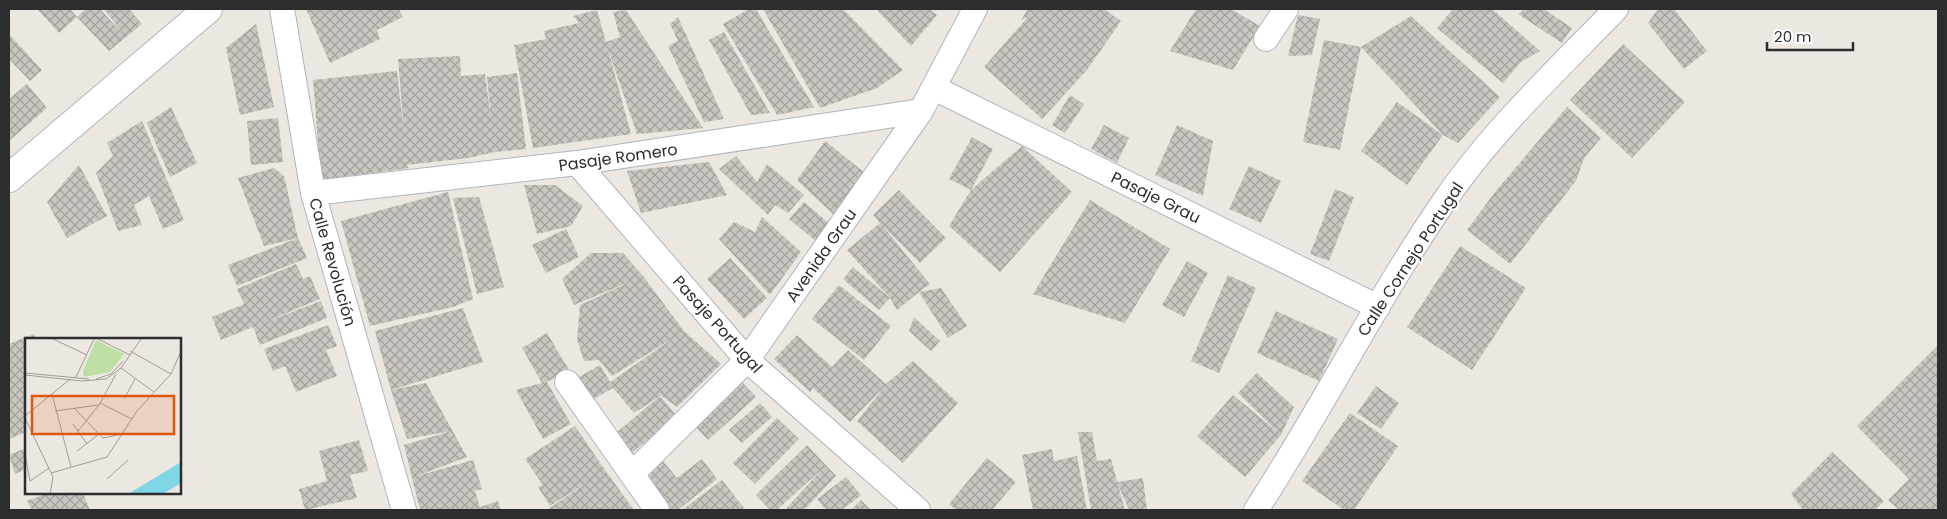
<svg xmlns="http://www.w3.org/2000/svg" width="1947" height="519" font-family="Poppins,sans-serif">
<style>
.building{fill:url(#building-cross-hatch)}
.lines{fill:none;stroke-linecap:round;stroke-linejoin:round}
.street-casing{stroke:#b1b5bc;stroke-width:26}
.secondary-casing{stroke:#b1b5bc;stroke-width:30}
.street{stroke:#fff;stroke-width:24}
.secondary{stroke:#fff;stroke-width:28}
.labels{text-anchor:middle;stroke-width:4;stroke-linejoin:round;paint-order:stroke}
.street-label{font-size:16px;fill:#2d2d2d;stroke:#fff}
.inset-road{fill:none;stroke:#a09d99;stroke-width:1}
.view{fill:#df570e;fill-opacity:0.15;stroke:#df570e;stroke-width:2.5}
.inset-edge{fill:none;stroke:#2d2d2d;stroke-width:2.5}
</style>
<defs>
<pattern id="building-cross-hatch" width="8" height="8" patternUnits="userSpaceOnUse" patternTransform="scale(1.25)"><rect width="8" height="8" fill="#c9c5bf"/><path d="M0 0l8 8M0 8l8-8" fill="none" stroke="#a4a09c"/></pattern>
</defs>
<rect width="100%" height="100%" fill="#ede7e1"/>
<path class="building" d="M37,9H70L77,17L59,33Z
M86,9H100L123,34L104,9H129L142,24L109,51L77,17Z
M306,9H399L403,17L377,30L380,39L330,63Z
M749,9H756L814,107L777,115L723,24Z
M763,9H843L903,70L877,88L820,108Z
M876,9H929L937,15L911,46Z
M1028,9H1104L1121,21L1087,70L1042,119L984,67L1028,17L1021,20Z
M1196,9H1231L1260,26L1233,70L1170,51Z
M1453,9H1492L1540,51L1521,62L1503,83L1437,28Z
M1525,9H1544L1572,28L1562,43L1518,14Z
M1658,9H1674L1707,51L1684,69L1648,23Z
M597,10L606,42L620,37L613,12L626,10L703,128L637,134L608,49L631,134L533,148L514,45L546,39L544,31L579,23L573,16Z
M1298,15L1320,19L1312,55L1288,56Z
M1411,16L1500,97L1458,143L1443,135L1361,47Z
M678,17L724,119L704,122L668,46L678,41L670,24Z
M256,24L274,107L240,115L226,48Z
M724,32L770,113L751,115L709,40Z
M9,34L42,70L30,81L9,59Z
M1324,40L1361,47L1340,150L1303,142Z
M1623,44L1685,102L1632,158L1570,100Z
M460,56L461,76L485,74L491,119L487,77L517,73L526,149L495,152L468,158L406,165L409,168L321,180L313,80L397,71L404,133L398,59Z
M27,84L47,108L9,141V99Z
M1070,95L1084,104L1065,133L1052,125Z
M1397,102L1443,135L1407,185L1361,151Z
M171,107L197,163L170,177L147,123Z
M1567,107L1601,138L1584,158L1576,181L1510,264L1467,230L1495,192Z
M278,118L283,162L251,165L247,121Z
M142,121L184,220L163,229L149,196L134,205L142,225L118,231L96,173L113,156L107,143Z
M1104,125L1129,138L1117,163L1091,149Z
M1177,125L1213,141L1203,196L1155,175Z
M972,137L993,149L971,190L949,179Z
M825,141L865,173L834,215L797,180Z
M1022,146L1072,192L1000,272L949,226L971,190Z
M736,156L757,182L767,164L804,195L788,213L775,205L768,215L719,169Z
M709,162L727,195L641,213L627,171Z
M79,165L107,216L67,238L47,202Z
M1249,166L1281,181L1261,223L1229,209Z
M274,168L284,176L298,238L307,258L237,286L228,265L298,238L264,246L238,178Z
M524,185H555L583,206L571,226L537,234Z
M1335,189L1354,197L1329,261L1310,254Z
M899,190L946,238L920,263L882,225L930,284L919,292L941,288L967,326L948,338L919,292L897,310L890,298L879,310L843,279L853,267L890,298L847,250L880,223L873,215Z
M448,192L473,299L453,307L370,326L341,221Z
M479,197L504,287L477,294L453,198Z
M1090,200L1170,249L1125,323L1033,294Z
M804,202L832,226L818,243L789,219Z
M762,217L801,252L770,295L719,239L734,222L755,232Z
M566,229L579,257L546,273L532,245Z
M1460,246L1526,288L1472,370L1407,327Z
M591,253H623L643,276L684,331L721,364L677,407L659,394L660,396L634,413L613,388L585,404L572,381L600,365L610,382L675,337L612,376L599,360L584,361L577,340L580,305L632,281L574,305L562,279Z
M730,258L767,298L744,319L707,279Z
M1187,261L1208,273L1184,317L1162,305Z
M296,264L303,279L310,276L320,299L263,323L321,301L327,318L260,345L253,327L221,340L212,317L244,304L237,289Z
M1228,275L1256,288L1219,373L1191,361Z
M839,285L891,326L864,360L812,319Z
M463,308L483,362L391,390L426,383L467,457L417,476L473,460L482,489L475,491L480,507L498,501L501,510H420L404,445L451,431L407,439L391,390L375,331Z
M1276,311L1338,339L1319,381L1257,353Z
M914,317L940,341L931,351L909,331Z
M328,325L337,346L326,350L337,376L296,392L285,366L273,371L264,349Z
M547,333L569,370L547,382L571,424L543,439L516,390L542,383L522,348Z
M33,334L37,339H26V432L9,439V344Z
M797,335L832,367L848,350L886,384L913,361L958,403L903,463L857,421L884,387L850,422L813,388L810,392L774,359Z
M1938,345V510H1899L1888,500L1909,479L1857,426Z
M1257,373L1294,407L1281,435L1245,477L1197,436L1233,395L1278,432L1238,393Z
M742,382L756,397L708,440L695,426Z
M1376,386L1399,403L1381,429L1357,413Z
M660,396L677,416L632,453L616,433Z
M760,403L772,417L742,443L729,430Z
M1350,413L1398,446L1354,510H1344L1302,481Z
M777,418L799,439L755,484L733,463Z
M575,426L605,470L634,510H547L589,481L550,506L538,487L543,485L525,459Z
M1078,432H1092L1097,461L1111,459L1125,510H1091Z
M359,440L368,471L350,475L357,498L305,510L299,489L327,481L319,451Z
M807,445L836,476L804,510H785L822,469L777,510H770L756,495Z
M26,448V469L15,474L9,455Z
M1052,449L1054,461L1077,456L1087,510H1033L1022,455Z
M1832,452L1884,501L1875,510H1803L1791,494Z
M987,458L1016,482L992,510H956L949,504Z
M702,459L717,479L678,510H669L641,476L662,460L677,478Z
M846,477L861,495L842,510H826L817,499Z
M1143,478L1147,510H1129L1117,482Z
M722,480L744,508L740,510H682Z
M47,493H83L90,510H32L27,501Z
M861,500L871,510H851Z"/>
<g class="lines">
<g class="street-casing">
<path id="street" d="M282,9L313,193L404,510
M1266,39L1286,9
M934,88L1378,307
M577,163L747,360L918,510
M313,193L577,163L921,111
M567,382L657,510
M632,474L747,360L921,111L975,9
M1256,510C1322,409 1376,300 1445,200C1492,131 1558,69 1616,9"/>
</g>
<g class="secondary-casing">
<path id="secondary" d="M9,178L208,9"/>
</g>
<use href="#street" class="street"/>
<use href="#secondary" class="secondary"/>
</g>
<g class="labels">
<g class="street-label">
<text transform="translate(618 157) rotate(-8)" y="6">Pasaje Romero</text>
<text transform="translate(1156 197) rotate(26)" y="6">Pasaje Grau</text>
<text transform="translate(821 255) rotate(-55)" y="6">Avenida Grau</text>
<text transform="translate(1410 259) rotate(-57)" y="6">Calle Cornejo Portugal</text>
<text transform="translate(333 262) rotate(74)" y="6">Calle Revolución</text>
<text transform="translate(718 324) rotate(48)" y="6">Pasaje Portugal</text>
</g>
</g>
<g transform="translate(25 338)">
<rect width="156" height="156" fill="#ede7e1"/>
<path d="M71,2L99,16L85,34L59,39L58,33Z" fill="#bedfa3"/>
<path d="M156,124V145L138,156H103Z" fill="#7ed6e6"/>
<path class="inset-road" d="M28,1L62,17M73,1L105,17M105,13L146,36M96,30L129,54M0,35L64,41M0,37L57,43L81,41L96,30L116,1M51,39L69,1M71,41L86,36L98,23M27,56L46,129M99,61L110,41M75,65L107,81M49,70L78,100L97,96M30,73L73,67M0,78L44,42M0,80L28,139L25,156M48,86L62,106M53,93L74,67L91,36M52,113L74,96M0,116L5,143L24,130M26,135L82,119L112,73L146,36L157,11M82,141L103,122"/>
<path class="view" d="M7,58H149V96H7Z"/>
<rect width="156" height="156" class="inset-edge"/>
</g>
<rect width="1947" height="519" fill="none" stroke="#2d2d2d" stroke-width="20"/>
<path d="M1767 42v8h86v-8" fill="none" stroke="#2d2d2d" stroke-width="2.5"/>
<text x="1774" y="42" font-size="15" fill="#2d2d2d" stroke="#ffffff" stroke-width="4" paint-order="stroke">20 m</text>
</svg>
